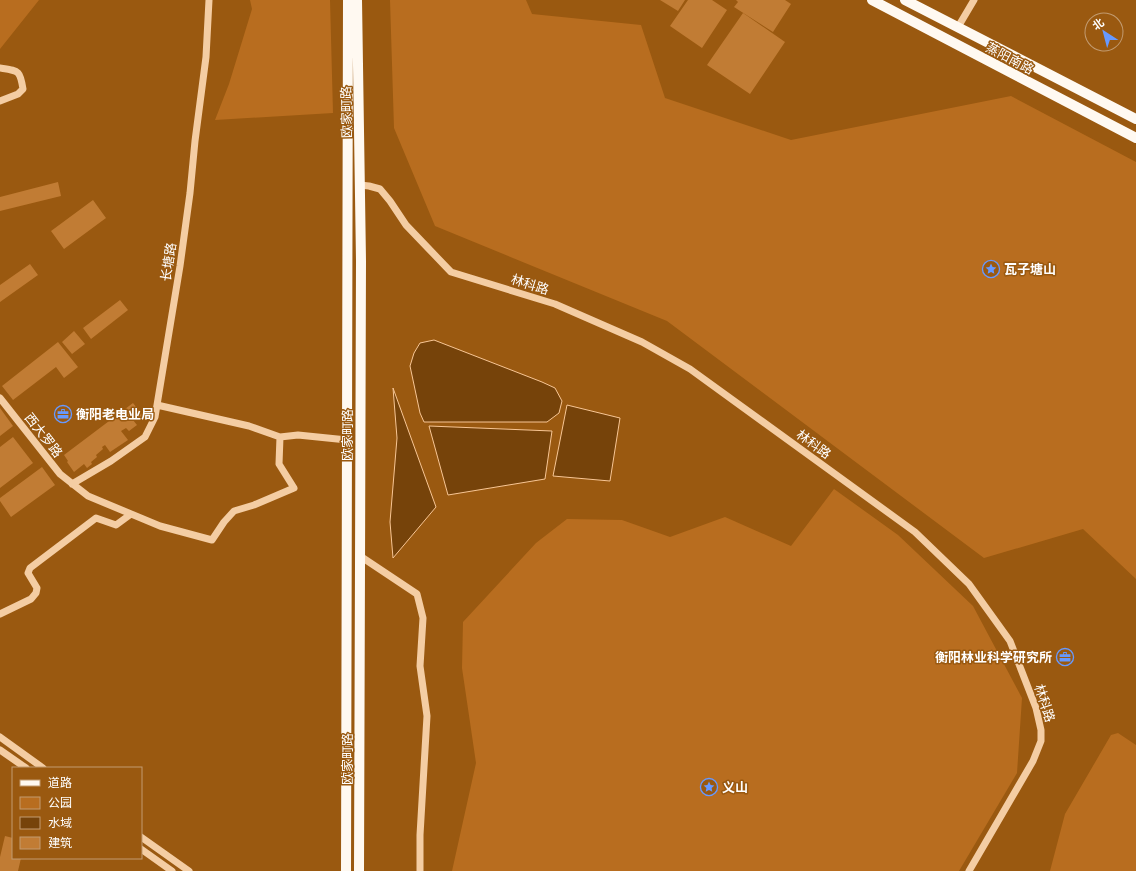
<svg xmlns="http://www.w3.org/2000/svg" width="1136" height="871" font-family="Overpass,'Noto Sans SC',sans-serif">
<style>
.green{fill:#b86d1f}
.water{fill:#76430a;stroke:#f8c695}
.building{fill:#c17c34}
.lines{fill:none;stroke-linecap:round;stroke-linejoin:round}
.minor{stroke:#f4cda3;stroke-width:7}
.major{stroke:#fff9f1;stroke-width:10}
.labels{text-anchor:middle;stroke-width:3;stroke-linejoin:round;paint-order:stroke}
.street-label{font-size:13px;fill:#fff;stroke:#9a5910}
.poi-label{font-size:13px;font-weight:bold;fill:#fff;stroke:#9a5910;text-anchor:start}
</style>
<rect width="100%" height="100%" fill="#9a5910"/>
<path class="green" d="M0,0H39L0,49Z
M250,0H330L333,113L215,120L229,84L252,9Z
M390,0H526L532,14L641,25L665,98L791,140L1011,96L1136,162V579L1083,529L984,558L667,321L435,226L394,128Z
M834,489L898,535L973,606L1022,698L1017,773L959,871H452L476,763L462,668L463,622L536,543L567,519L622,520L670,537L725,517L791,546Z
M1118,733L1136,745V871H1050L1065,814L1111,735Z"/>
<path class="water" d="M434,340L542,382L555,388L562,401L559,413L547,422H424L420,413L410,366L414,353L420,343Z
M393,388L436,507L393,558L390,522L397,438Z
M567,405L620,418L610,481L553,476Z
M429,426L552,431L545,479L448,495Z"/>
<path class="building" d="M660,0H685L678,11Z
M688,0H712L727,10L702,48L670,26Z
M736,0H785L791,4L773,32L734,7L738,2Z
M743,13L785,42L750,94L707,65Z
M58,182L61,196L0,211V197Z
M93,200L106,218L64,249L51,231Z
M30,264L38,275L0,302V285Z
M120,300L128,310L91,339L83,328Z
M74,331L85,344L72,354L62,342Z
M58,342L78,367L64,378L56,367L13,400L2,386Z
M133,403L143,416L140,419L138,416L133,420L137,425L129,431L126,428L121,431L128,440L110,452L105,445L102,447L103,449L96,455L97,457L91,462L92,464L87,468L84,464L74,472L67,462L68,461L64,455Z
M0,408L13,426L0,436Z
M13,437L33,463L0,488V447Z
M42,467L55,485L11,517L0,501V498Z
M5,836L13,838V858H21L18,871H0V857Z"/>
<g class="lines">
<path class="minor" d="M958,27L974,0
M0,68C19,71 20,70 23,89L18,94L0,101
M360,185L369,186L380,189L390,201L406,225L428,248L451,272L555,304L642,342L690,369L915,532L969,584L1010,641L1036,708L1041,730V741L1033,761L969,871
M0,398L60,474L88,496L160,526L212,540L224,522L234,511L254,505L294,488L279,464L280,437
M157,405L249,426L280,437L298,435L347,440
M72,484L111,461L145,437L155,417L180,266L190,193L195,141L206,57L209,0
M360,556L417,594L423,618L420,666L427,716L420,835V871
M0,614L31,599L36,593L37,588L28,573L30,568L96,518L116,525L131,514
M0,737L43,768
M0,750L26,768
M141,837L189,871
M141,849L172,871"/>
<path class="major" d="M357,0L361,261L359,871
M872,0L1136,138
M905,0L1136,119
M346,871L348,0"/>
</g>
<defs>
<g id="sight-ring" transform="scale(0.9)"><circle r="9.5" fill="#9a5910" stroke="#6799ff" stroke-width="1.5"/><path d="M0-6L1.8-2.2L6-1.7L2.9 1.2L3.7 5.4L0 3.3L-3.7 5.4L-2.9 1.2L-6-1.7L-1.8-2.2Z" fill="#6799ff"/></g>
<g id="office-ring" transform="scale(0.9)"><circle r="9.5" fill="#9a5910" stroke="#6799ff" stroke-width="1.5"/><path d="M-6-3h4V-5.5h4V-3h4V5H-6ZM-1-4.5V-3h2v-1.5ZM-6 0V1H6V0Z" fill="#6799ff"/></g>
</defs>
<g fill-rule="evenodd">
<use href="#sight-ring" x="991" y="269"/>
<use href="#office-ring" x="63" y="414"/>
<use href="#office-ring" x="1065" y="657"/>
<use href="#sight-ring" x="709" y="787"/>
</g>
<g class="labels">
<g class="street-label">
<text transform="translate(1010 58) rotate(28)" y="5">蒸阳南路</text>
<text transform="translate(346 112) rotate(-91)" y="5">欧家町路</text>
<text transform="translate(168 262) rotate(-81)" y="5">长塘路</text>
<text transform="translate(530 284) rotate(17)" y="5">林科路</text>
<text transform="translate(44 435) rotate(52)" y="5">西大罗路</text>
<text transform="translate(347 435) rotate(-90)" y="5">欧家町路</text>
<text transform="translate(814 444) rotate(36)" y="5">林科路</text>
<text transform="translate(1045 703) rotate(72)" y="5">林科路</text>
<text transform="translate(347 759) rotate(-90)" y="5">欧家町路</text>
</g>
<g class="poi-label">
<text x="1004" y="274">瓦子塘山</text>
<text x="76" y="419">衡阳老电业局</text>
<text x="1052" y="662" text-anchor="end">衡阳林业科学研究所</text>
<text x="722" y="792">义山</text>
</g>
</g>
<rect x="12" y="767" width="130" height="92" fill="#9a5910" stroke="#c29b70"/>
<rect x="20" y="780" width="20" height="6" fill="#fff9f1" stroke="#c29b70"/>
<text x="48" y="787" font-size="12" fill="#ffffff">道路</text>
<rect x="20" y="797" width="20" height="12" fill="#b86d1f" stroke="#c29b70"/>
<text x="48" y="807" font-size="12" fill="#ffffff">公园</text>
<rect x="20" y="817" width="20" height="12" fill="#76430a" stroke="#c29b70"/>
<text x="48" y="827" font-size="12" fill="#ffffff">水域</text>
<rect x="20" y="837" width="20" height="12" fill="#c17c34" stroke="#c29b70"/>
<text x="48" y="847" font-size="12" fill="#ffffff">建筑</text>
<g transform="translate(1104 32) rotate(324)"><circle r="19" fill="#9a5910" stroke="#c29b70"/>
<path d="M0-3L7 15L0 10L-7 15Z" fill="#6799ff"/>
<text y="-6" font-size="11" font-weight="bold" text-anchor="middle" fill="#ffffff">北</text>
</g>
</svg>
